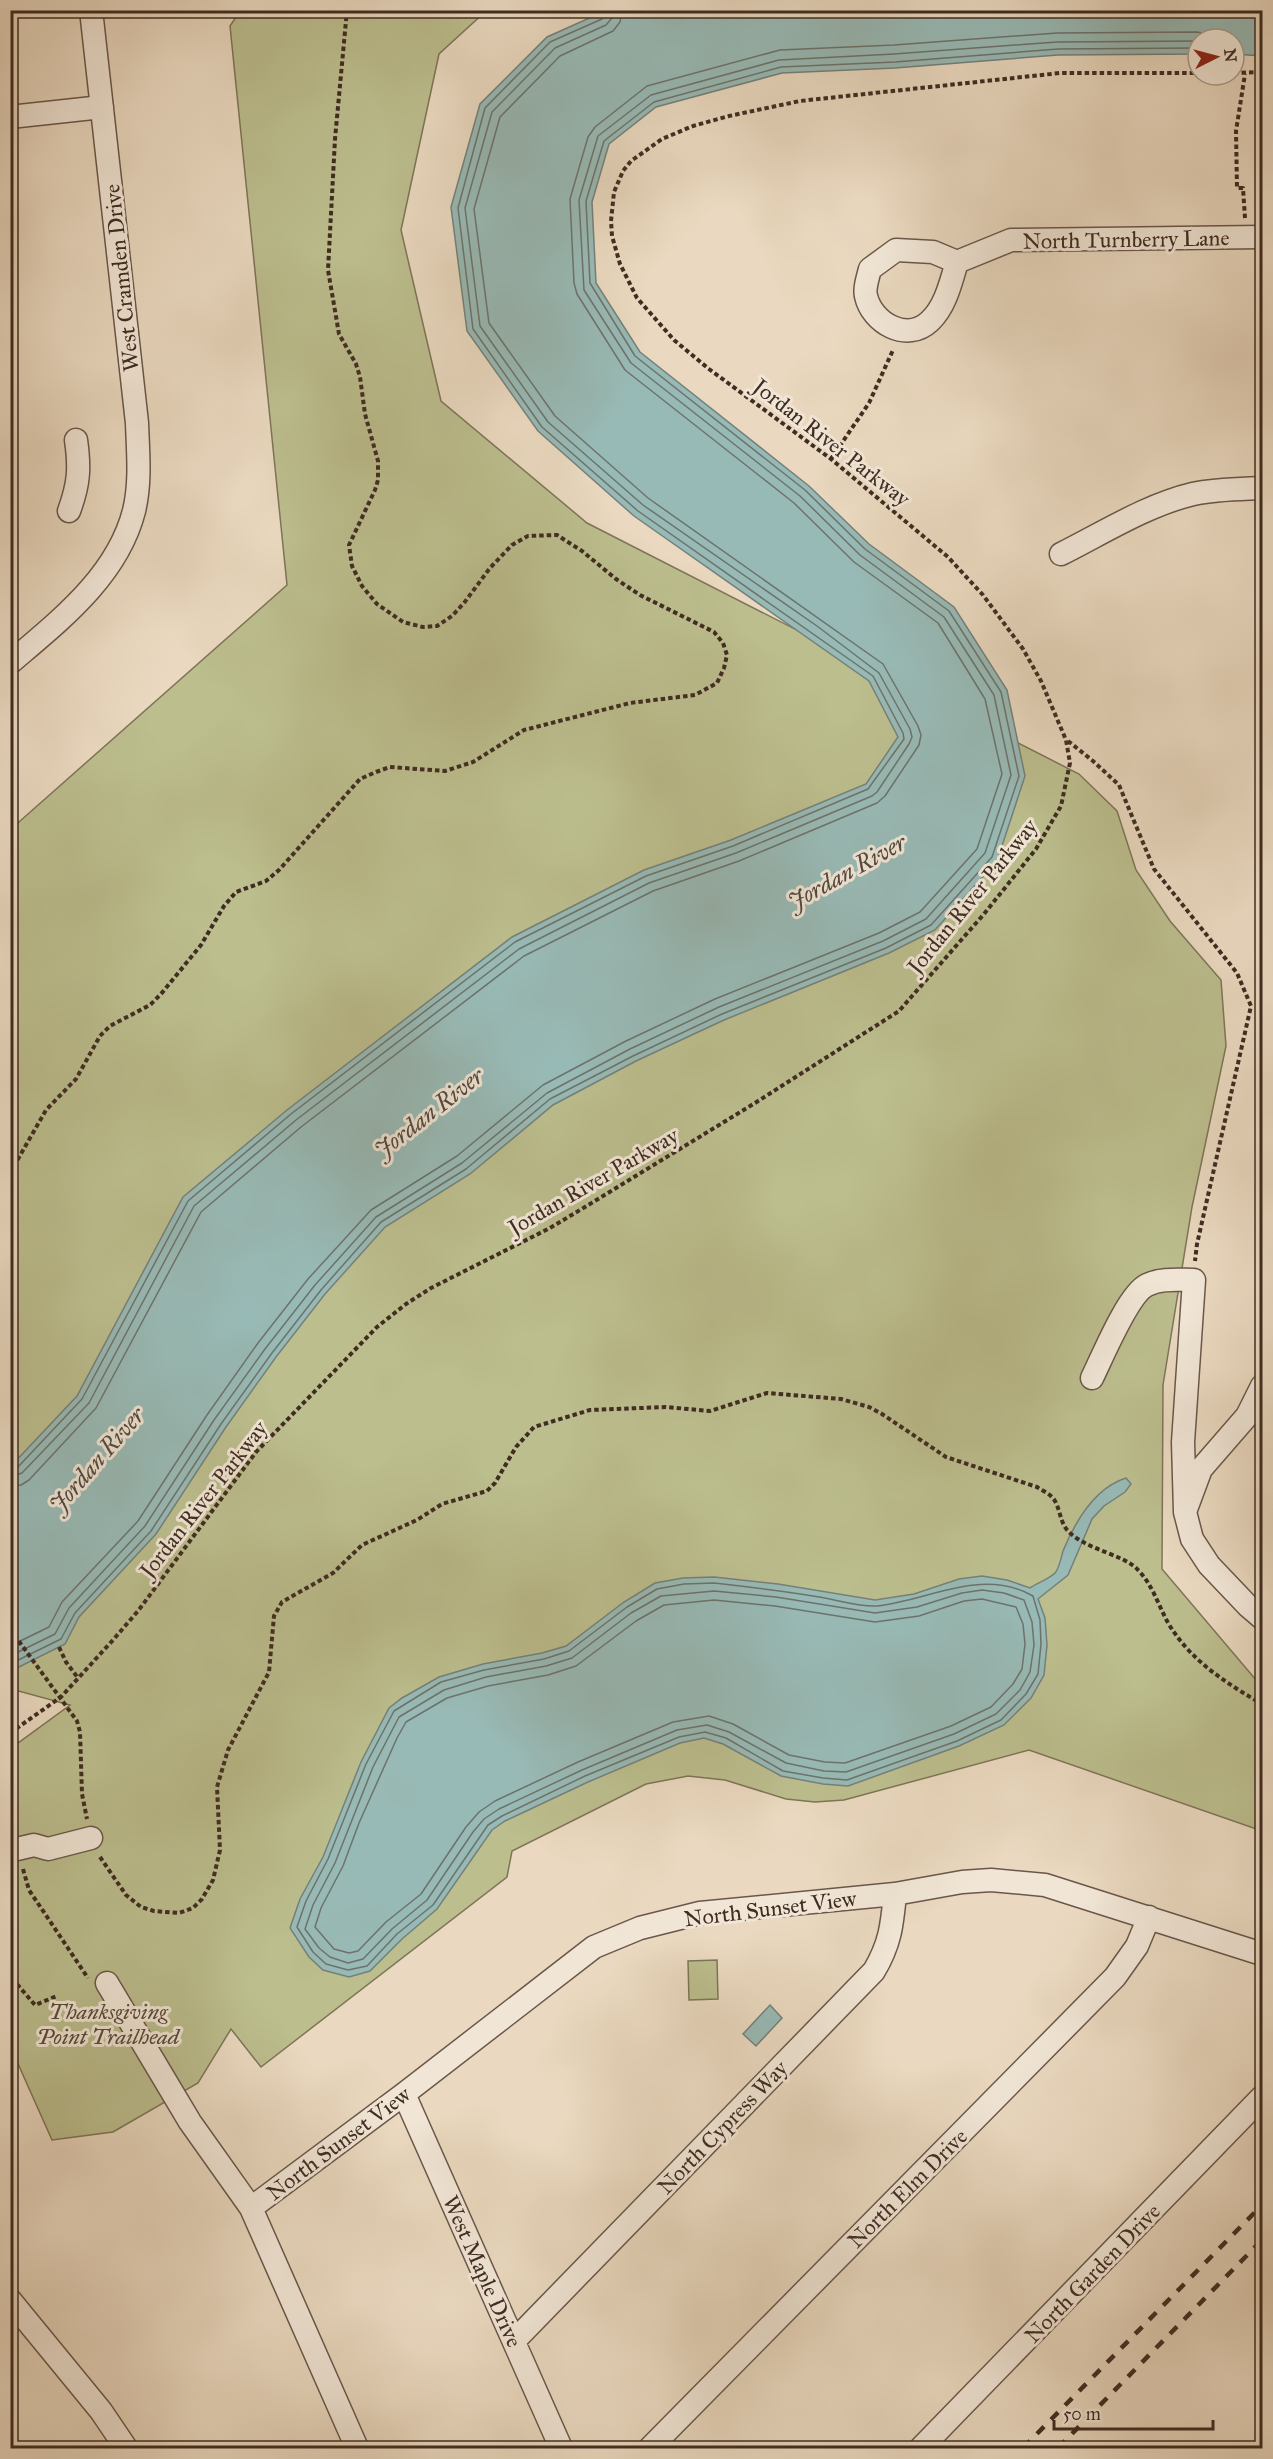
<svg xmlns="http://www.w3.org/2000/svg" width="1273" height="2459" font-family="'IM FELL Great Primer',serif">
<style>
.green{fill:#bcbe8e;stroke:#7e7558;stroke-width:1.5}
.water{fill:#98bab6;stroke:#74817b;stroke-width:1.5}
.lines{fill:none;stroke-linecap:round;stroke-linejoin:round}
.shore{stroke:#6c736c;stroke-width:1.5}
.minor-casing{stroke:#6a574a;stroke-width:25}
.path{stroke:#3f2c22;stroke-width:4;stroke-dasharray:4.5 3;stroke-linecap:butt}
.minor{stroke:#f1e6d6;stroke-width:22}
.rail{stroke:#3f2c22;stroke-width:4.5;stroke-dasharray:10 10;stroke-linecap:butt}
.labels{text-anchor:middle;stroke-width:6;stroke-linejoin:round;paint-order:stroke}
.street-label{font-size:22px;fill:#3f2c22;stroke:#f1e6d6}
.park-label{font-size:22px;font-style:italic;fill:#584938;stroke:#f1e6d6}
.water-label{font-size:24px;font-style:italic;fill:#514840;stroke:#f1e6d6}
</style>
<rect width="100%" height="100%" fill="#ead9c0"/>
<filter id="stains"><feTurbulence type="fractalNoise" baseFrequency=".00333" numOctaves="4"/><feColorMatrix values="0 0 0 0 .2 0 0 0 0 .09 0 0 0 0 .02 0 0 0 .5 -.17"/></filter>
<radialGradient id="worn" r=".72"><stop offset=".6" stop-color="#630" stop-opacity="0"/><stop offset="1" stop-color="#630" stop-opacity=".3"/></radialGradient>
<path class="green" d="M240,11H486L439,54L401,230L441,401L587,523L1079,774L1117,811L1136,870L1170,921L1221,980L1226,1046L1192,1207L1163,1385L1162,1569L1262,1687V1831L1029,1750L844,1800L815,1802L786,1799L725,1780L688,1776L646,1784L512,1851L507,1877L261,2067L231,2029L198,2083L113,2132L52,2140L11,2048L10,1749L70,1705L11,1689V829L287,585L230,26Z
M717,1960L718,1999L689,2000L688,1961Z"/>
<path class="water" d="M605,11H1262V56L1234,54V39H1198V54L1058,55L895,68L782,73L656,107L609,144L592,202L596,283L640,352L809,486L869,544L954,607L1007,690L1025,776L997,861L935,930L889,953L724,1020L636,1061L553,1105L470,1174L385,1227L325,1294L276,1357L226,1427L156,1534L79,1617L65,1644L11,1671V1466L77,1396L183,1197L287,1110L512,937L644,870L731,840L866,784L898,737L869,681L634,516L538,431L467,331L451,207L480,104L547,37Z
M1126,1478L1131,1484L1125,1492L1104,1506L1092,1519L1068,1575L1038,1599L1045,1618L1047,1645L1044,1675L1031,1698L1004,1725L959,1746L848,1786L823,1784L781,1776L723,1744L704,1738L680,1743L588,1782L505,1821L492,1830L437,1909L402,1939L370,1971L349,1977L323,1970L309,1957L290,1928L300,1899L323,1857L361,1762L389,1708L402,1698L439,1677L483,1664L542,1653L566,1646L624,1602L655,1583L683,1578L714,1577L778,1584L875,1600L914,1594L959,1579L982,1576L1007,1580L1030,1588C1037,1583 1049,1579 1055,1573C1059,1569 1061,1558 1063,1551C1075,1522 1094,1488 1126,1478Z
M770,2005L782,2018L756,2046L743,2034Z"/>
<g class="lines">
<path class="shore" d="M10,1470L17,1468L82,1399L188,1201L291,1114L515,942L646,876L733,846L868,789L904,739L903,733L873,676L638,511L542,427L473,329L458,208L485,108L550,42L602,19L606,10
M10,1477L22,1473L89,1403L194,1206L296,1120L519,949L649,883L736,853L872,796L877,792L909,744L912,737L910,729L879,673L817,626L643,505L548,422L480,326L465,208L492,112L555,48L606,25L612,18L613,10
M10,1486L21,1485L29,1480L96,1408L201,1212L301,1127L524,956L653,891L739,861L877,803L885,796L919,745L921,735L918,726L883,664L648,498L555,416L489,323L474,209L500,117L560,56L613,31L620,22L622,10
M714,1583C749,1587 784,1591 819,1597C837,1600 859,1607 877,1606C930,1600 982,1567 1033,1596L1040,1620L1041,1644L1038,1674L1026,1694L1001,1720L957,1741L847,1780L823,1778L783,1771L726,1738L705,1732L679,1737L585,1776L502,1816L488,1825L433,1905L397,1934L367,1966L348,1970L326,1964L313,1952L297,1927L306,1901L328,1859L366,1764L394,1711L441,1682L484,1670L544,1659L569,1651L627,1607L657,1589L684,1584Z
M982,1590L1004,1593L1024,1600L1032,1622L1034,1645L1030,1672L1020,1690L996,1714L954,1734L846,1772L824,1771L786,1763L729,1732L707,1725L677,1730L582,1770L499,1809L484,1819L473,1832L427,1900L392,1929L363,1959L348,1963L330,1957L319,1948L305,1929L313,1905L335,1863L373,1767L399,1717L444,1690L486,1677L546,1666L572,1658L631,1613L661,1596L714,1591L776,1597L875,1613L917,1607L962,1593Z
M982,1599L1016,1607L1023,1624L1025,1644L1022,1669L1013,1684L991,1707L951,1726L845,1763L825,1762L789,1755L733,1724L709,1716L673,1722L578,1762L495,1801L479,1812L466,1827L421,1894L386,1922L358,1951L349,1953L334,1949L315,1927L321,1908L343,1866L359,1823L397,1738L406,1722L447,1698L488,1686L548,1675L576,1666L636,1621L664,1605L714,1600L775,1606L875,1622L919,1616L964,1601Z
M10,1646L49,1627L62,1602L138,1521L207,1415L258,1343L308,1279L371,1210L457,1156L543,1085L626,1041L715,999L879,933L920,912L977,849L1002,774L985,699L938,623L854,562L794,503L625,370L577,294L574,283L570,199L588,137L595,127L647,86L780,50L894,45L1057,33L1197,32L1207,34L1214,39
M10,1656L55,1634L69,1608L145,1526L214,1420L265,1349L315,1285L376,1217L462,1163L547,1093L630,1049L719,1007L883,941L926,919L985,853L1011,775L994,695L944,617L860,555L800,496L631,363L584,290L579,200L598,136L651,95L779,60L894,54L1057,42L1198,41
M10,1664L61,1639L75,1613L151,1531L221,1424L272,1353L321,1290L381,1222L466,1169L550,1099L633,1056L722,1014L886,948L931,925L992,857L1019,776L1001,692L949,611L865,549L805,490L635,356L590,283L586,201L604,141L654,102L781,67L895,62L1058,49L1198,48"/>
<g class="minor-casing">
<path id="minor" d="M10,117L102,107
M957,262L933,252L896,250L870,269C868,277 864,289 866,296C872,323 907,343 930,321C946,306 951,281 957,262L1011,240L1262,237
M69,511C79,484 80,468 76,440
M1061,554C1103,533 1147,505 1193,494C1215,489 1239,489 1262,488
M10,663C59,621 117,577 134,511C141,482 138,453 137,423L91,10
M1092,1378C1102,1358 1128,1294 1147,1285C1161,1278 1178,1280 1194,1280L1183,1442L1185,1512
M1262,1386L1247,1416L1201,1469L1185,1512L1192,1539L1209,1565L1248,1606L1262,1618
M17,1849L34,1845L48,1849L91,1838
M107,1983L190,2122L251,2208L357,2448
M404,2094L561,2448
M251,2208L404,2094L594,1947L640,1928L700,1913L895,1894L962,1882L991,1880L1045,1885L1262,1954
M10,2300L101,2411L126,2448
M514,2341L874,1971C890,1944 892,1926 895,1894
M650,2448L1115,1977L1137,1946L1149,1917
M921,2448L1262,2097"/>
</g>
<path class="path" d="M1234,73L1262,72
M1245,218L1243,188H1237L1236,131L1245,74
M831,459L869,403L893,350
M1068,741L1093,761L1119,785L1154,869L1237,973L1251,1006L1197,1244L1195,1261
M10,1173L46,1110L76,1079L100,1036L110,1026L150,1005L161,994L201,945L224,906L236,892L266,881L279,870L360,779L376,772L390,767L445,771L473,762L524,730L630,703L695,695L717,683L724,668L727,655L723,643L714,632L640,595L616,579L582,551L557,535L528,536L512,545L490,568L464,603L452,616L437,626L423,627L403,622L377,604L362,586L352,566L349,545L375,490L378,480V461L365,414L360,377L356,364L339,334L328,270L335,139L347,10
M10,1629L77,1721L80,1732L82,1794L87,1819
M59,1647L66,1662L78,1678
M10,1733L61,1697L113,1640L138,1611L256,1452L377,1327L406,1304L431,1288L550,1228L585,1207L755,1103L899,1011L984,914L1036,849L1061,806L1070,763L1066,740L1041,681L1023,649L983,595L948,557L831,459L709,369L674,340L637,298L620,264L612,236L611,221L614,192L623,171L631,161L662,139L693,126L729,116L800,101L1060,73H1198
M100,1857L126,1895L141,1907L154,1911L179,1913L193,1908L202,1899L213,1880L220,1850L217,1787L228,1750L269,1672L274,1616L282,1602L333,1573L362,1545L417,1520L442,1504L487,1491L495,1483L516,1447L534,1427L590,1410L666,1407L710,1411L767,1393L841,1399L869,1407L882,1414L946,1457L1037,1487C1043,1491 1051,1494 1055,1501C1061,1512 1060,1524 1070,1533C1090,1551 1123,1554 1138,1570C1152,1584 1158,1604 1167,1621C1189,1660 1226,1683 1262,1704
M23,1869L29,1890L88,1978
M10,1971L16,1983L35,2005L57,1996"/>
<use href="#minor" class="minor"/>
<path class="rail" d="M1023,2448L1262,2205
M1058,2448L1262,2240"/>
</g>
<g class="labels">
<g class="street-label">
<text transform="translate(1126 239) rotate(-1)" y="8">North Turnberry Lane</text>
<text transform="translate(121 278) rotate(-96)" y="8">West Cramden Drive</text>
<text transform="translate(832 442) rotate(38)" y="8">Jordan River Parkway</text>
<text transform="translate(972 896) rotate(-51)" y="8">Jordan River Parkway</text>
<text transform="translate(593 1181) rotate(-30)" y="8">Jordan River Parkway</text>
<text transform="translate(203 1499) rotate(-52)" y="8">Jordan River Parkway</text>
<text transform="translate(770 1908) rotate(-7)" y="8">North Sunset View</text>
<text transform="translate(722 2127) rotate(-46)" y="8">North Cypress Way</text>
<text transform="translate(338 2143) rotate(-37)" y="8">North Sunset View</text>
<text transform="translate(907 2188) rotate(-45)" y="8">North Elm Drive</text>
<text transform="translate(483 2271) rotate(66)" y="8">West Maple Drive</text>
<text transform="translate(1092 2273) rotate(-46)" y="8">North Garden Drive</text>
</g>
<g class="park-label">
<text x="108" y="2019">Thanksgiving<tspan x="108" dy="25">Point Trailhead</tspan></text>
</g>
<g class="water-label">
<text transform="translate(847 872) rotate(-29)" y="8">Jordan River</text>
<text transform="translate(429 1113) rotate(-38)" y="8">Jordan River</text>
<text transform="translate(97 1460) rotate(-49)" y="8">Jordan River</text>
</g>
</g>
<rect width="1273" height="2459" fill="none" stroke="#ead9c0" stroke-width="36"/>
<rect x="12" y="12" width="1249" height="2435" fill="none" stroke="#3f2c22" stroke-width="3"/>
<rect x="18" y="18" width="1237" height="2423" fill="none" stroke="#3f2c22" stroke-width="1.5"/>
<g transform="translate(1216 57) rotate(84)"><circle r="28" fill="#f1e6d6" stroke="#aa9c8e" stroke-width="1.5"/>
<path d="M0-4.5L10 22L0 15L-10 22Z" fill="#8f2418"/>
<text y="-9" font-size="16" font-weight="bold" text-anchor="middle" fill="#3f2c22">N</text>
</g>
<path d="M1054 2420v9h159v-9" fill="none" stroke="#3f2c22" stroke-width="3"/>
<text x="1063" y="2420" font-size="18" fill="#3f2c22" stroke="#f1e6d6" stroke-width="4.5" paint-order="stroke">50 m</text>
<rect width="100%" height="100%" filter="url(#stains)"/>
<rect width="100%" height="100%" fill="url(#worn)"/>
</svg>
